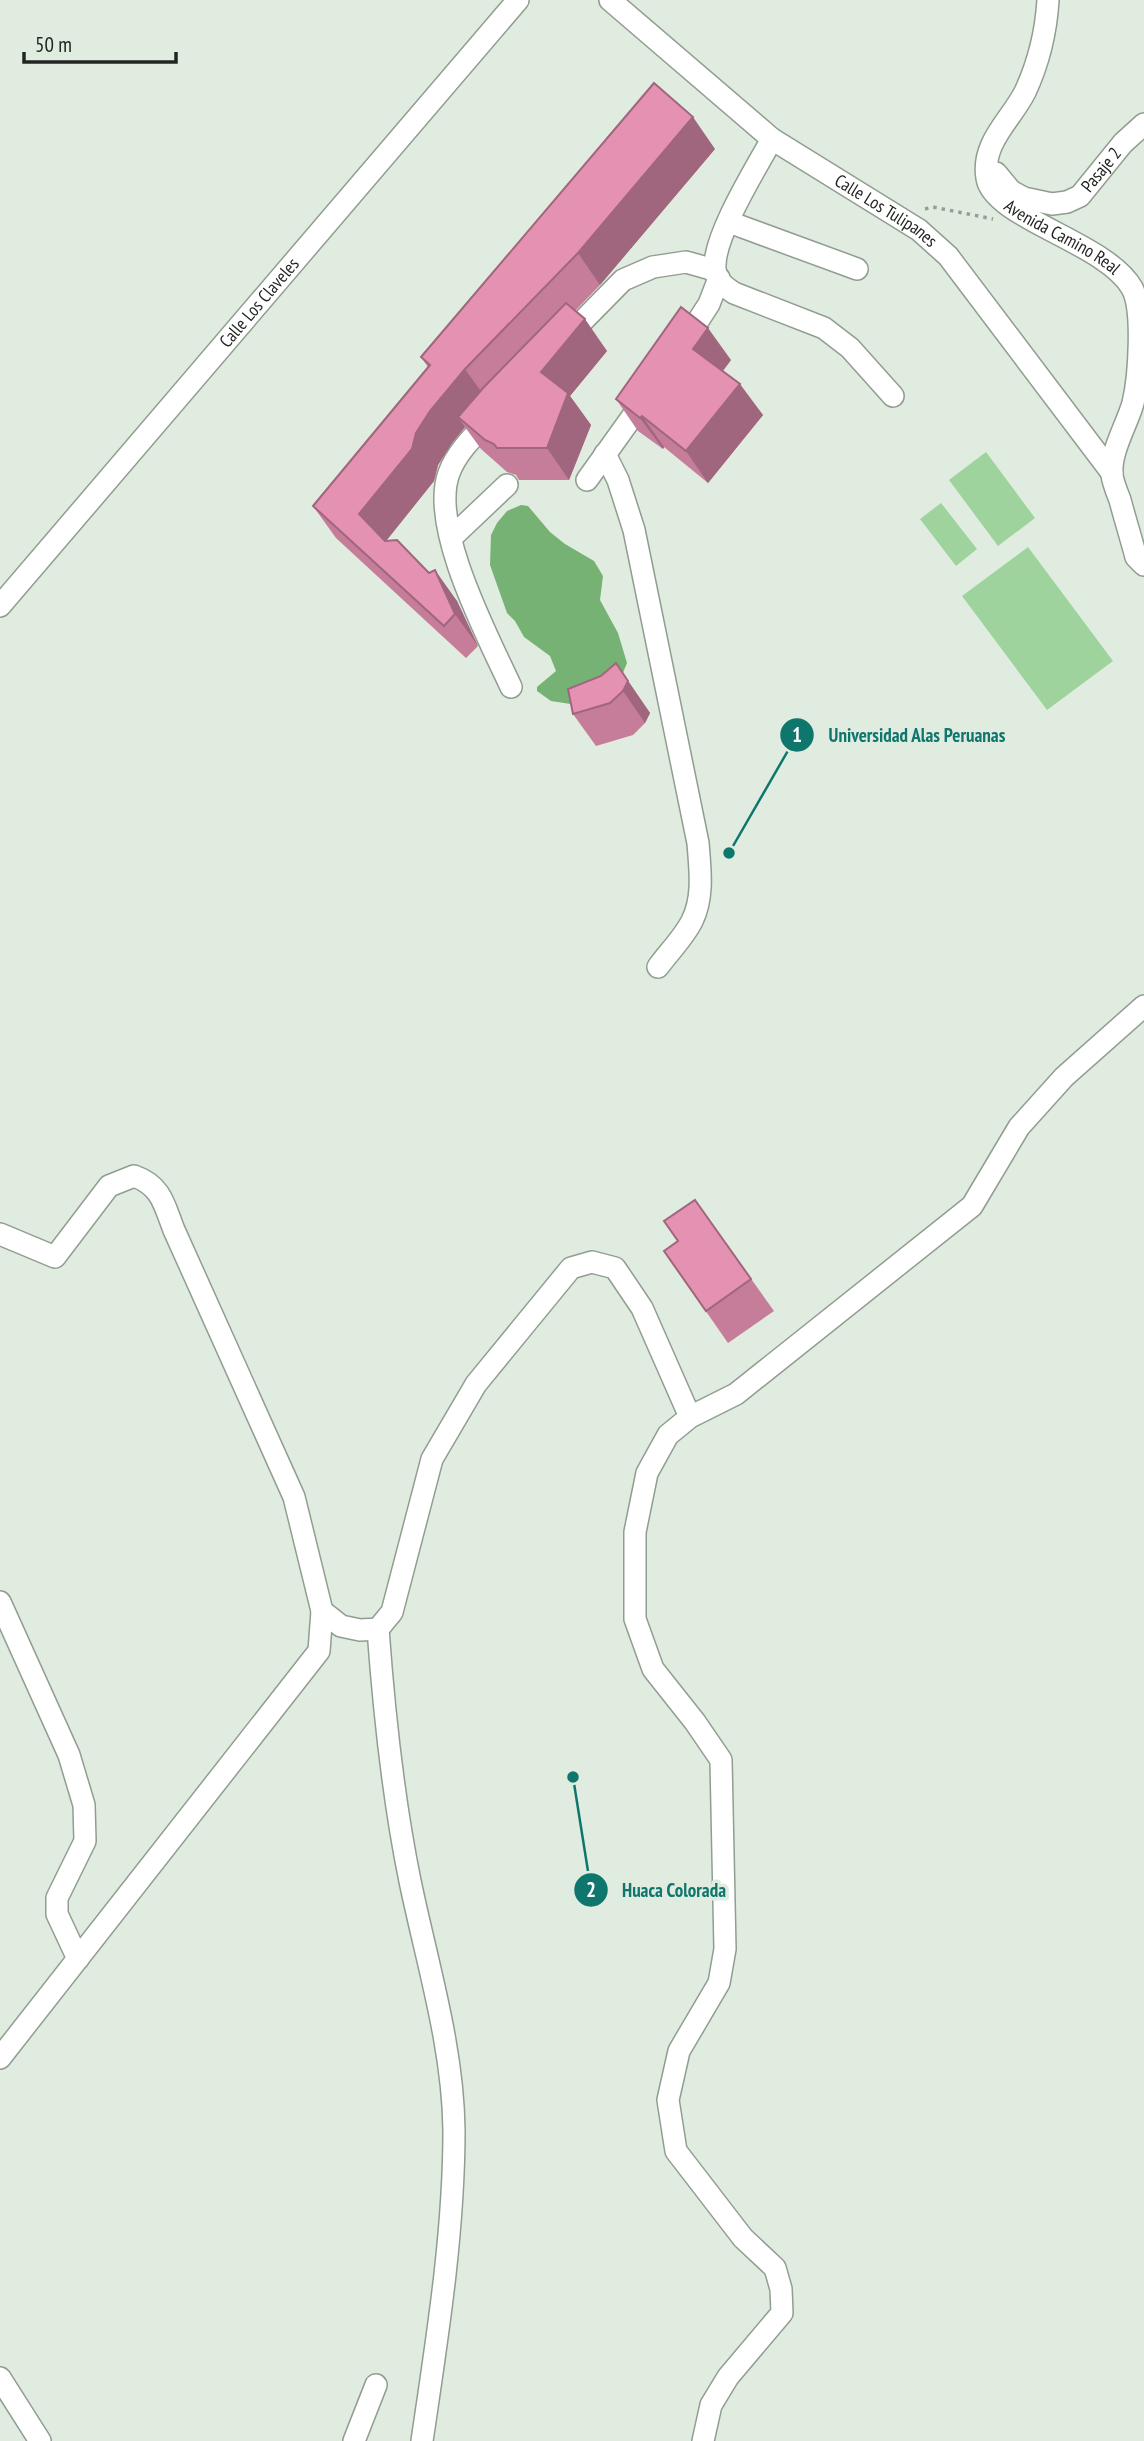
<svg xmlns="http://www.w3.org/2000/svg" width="1144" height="2441" font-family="'PT Sans Narrow',sans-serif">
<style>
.green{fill:#9fd39d}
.water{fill:#76b274}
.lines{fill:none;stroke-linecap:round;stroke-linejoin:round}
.minor-casing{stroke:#919d91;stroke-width:24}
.path{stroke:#969f96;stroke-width:3.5;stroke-dasharray:3.5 5;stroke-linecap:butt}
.minor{stroke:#fff;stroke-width:21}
.wall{fill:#c57d99}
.shaded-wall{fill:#a0667d}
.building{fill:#e591b2;stroke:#a0667d;stroke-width:2}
.labels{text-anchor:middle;stroke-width:7;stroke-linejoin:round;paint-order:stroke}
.street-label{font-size:18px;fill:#222622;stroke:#e0ecdf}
.leader{fill:none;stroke:#0f766e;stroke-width:2.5}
.callout-dot{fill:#0f766e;stroke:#e0ecdf;stroke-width:2.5}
.mark-label{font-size:21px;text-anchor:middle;font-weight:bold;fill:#fff}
.callout-label{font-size:19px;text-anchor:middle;font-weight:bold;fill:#0f766e;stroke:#e0ecdf;stroke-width:7;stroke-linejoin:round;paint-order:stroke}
</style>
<rect width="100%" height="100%" fill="#e0ecdf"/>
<path class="green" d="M986,452L1035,518L998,546L949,480Z
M941,503L977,549L956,566L920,519Z
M1028,547L1113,661L1047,710L962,596Z"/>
<path class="water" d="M521,505L528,506L550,532L565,544L594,561L603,576L600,600L618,633L627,663L620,680L577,705L551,701L537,691V687L556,671L550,656L524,637L515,621L507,613L490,565L491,535L497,523L507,511Z"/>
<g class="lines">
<g class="minor-casing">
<g id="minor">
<path id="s1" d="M610,0L772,139L919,230L948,256L1112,473"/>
<path id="s2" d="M1048,0C1046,33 1039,62 1025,92C1011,120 981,143 987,178C993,218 1106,242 1132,288C1144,310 1139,378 1133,403C1127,425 1110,451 1112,475C1113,483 1117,492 1120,500C1125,519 1131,538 1136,557L1144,565"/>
<path d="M772,139C756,168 713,237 715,268C715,280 725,287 734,293L824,328L850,348L893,396"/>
<path id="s3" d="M996,173L1011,191L1024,198L1052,204L1067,202L1080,196L1123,143L1144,124"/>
<path d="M729,222L857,269"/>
<path d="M564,340L623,280L653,267L686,262L714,270"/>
<path d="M683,344L709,304L719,278"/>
<path d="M492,417C477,433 457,451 449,473C429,526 488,637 511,687"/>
<path d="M605,454L618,480L634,530L698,843C700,869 704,897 692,921C684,937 669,952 658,967"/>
<path d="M587,480L647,396"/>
<path d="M451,538L507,485"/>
<path id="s4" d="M0,606L518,0"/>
<path d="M0,1234L55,1257L109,1186L134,1176C162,1186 164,1205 174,1230L294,1497L322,1611L341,1626L360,1630L378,1629L392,1612L432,1459L476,1384L571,1268L592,1262L615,1268L642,1308L690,1417"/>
<path d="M0,1602L69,1755L84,1805L85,1841L57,1898V1914L78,1959"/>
<path d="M378,1629C384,1712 393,1798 410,1881C427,1963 453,2046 454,2130C454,2234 437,2339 422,2441"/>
<path d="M0,2058L319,1651L322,1611"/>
<path d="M0,2378L40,2441"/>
<path d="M354,2441L376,2385"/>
<path d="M703,2441L711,2405L728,2377L782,2313L781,2289L775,2268L743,2238L676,2151L668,2100L679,2051L719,1983L725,1949L721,1760L695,1722L653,1669L635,1619V1532L647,1473L668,1435L690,1417L736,1394L972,1206L1019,1127L1064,1077L1144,1006"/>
</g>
</g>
<path class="path" d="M925,209L933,207L993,219"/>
<use href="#minor" class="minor"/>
</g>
<path class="wall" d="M715,149L600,285L575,311L607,351L570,396L591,425L569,480H519L516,475L507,472L481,449L465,427L452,443L438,465L434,481L386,541L457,601L478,646L466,658L336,538L313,506L428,367L421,357Z
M731,360L723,371L763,415L708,483L664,447L663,449L638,431L616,399Z
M616,663L650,713L645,723L633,735L596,746L573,714L601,676Z
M695,1200L774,1311L728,1343L664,1251L678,1241Z"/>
<path class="shaded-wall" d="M693,117L715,149L600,285L578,253Z
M585,319L607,351L570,396L591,425L569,480L547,448L541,372Z
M708,328L731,360L715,381L693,349Z
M465,369L488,401L458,417L465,427L452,443L438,465L434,481L382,546L359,514L430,411Z
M740,384L763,415L708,483L686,451Z
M642,416L664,447L663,449L640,418Z
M435,570L457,601L478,646L455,614Z
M628,681L650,713L645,723L623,691Z"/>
<path class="building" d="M654,83L693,117L578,253L465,369L430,411L416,433L412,449L359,514L385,541L397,540L429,573L435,570L455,614L444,626L313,506L430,365L421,357Z
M566,303L585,319L541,372L568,393L547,448H497L494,444L485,440L458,417L484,387Z
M681,307L708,328L693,349L740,384L686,451L642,416L640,418L616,399Z
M616,663L628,681L623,691L610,703L573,714L568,689L601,676Z
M695,1200L751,1279L706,1311L664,1251L678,1241L664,1221Z"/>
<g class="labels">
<g class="street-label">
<text dy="6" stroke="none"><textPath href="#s3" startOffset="130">Pasaje 2</textPath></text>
<text dy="6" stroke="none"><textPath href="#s1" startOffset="348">Calle Los Tulipanes</textPath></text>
<text dy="6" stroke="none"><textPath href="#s2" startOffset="290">Avenida Camino Real</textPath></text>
<text dy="6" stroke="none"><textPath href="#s4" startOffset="399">Calle Los Claveles</textPath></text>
</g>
</g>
<path class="leader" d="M729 853L797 735M573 1777L591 1890"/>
<g class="callout-dot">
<circle cx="729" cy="853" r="7"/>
<circle cx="573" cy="1777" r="7"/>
<circle cx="797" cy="735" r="18"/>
<circle cx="591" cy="1890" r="18"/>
</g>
<g class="mark-label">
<text x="797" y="742">1</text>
<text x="591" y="1897">2</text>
</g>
<g class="callout-label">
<text x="917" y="742">Universidad Alas Peruanas</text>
<text x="674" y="1897">Huaca Colorada</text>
</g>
<path d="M24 52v10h152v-10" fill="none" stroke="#222622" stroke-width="3.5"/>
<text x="35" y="52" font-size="21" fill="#222622" stroke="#e0ecdf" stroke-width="5" paint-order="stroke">50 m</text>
</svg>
